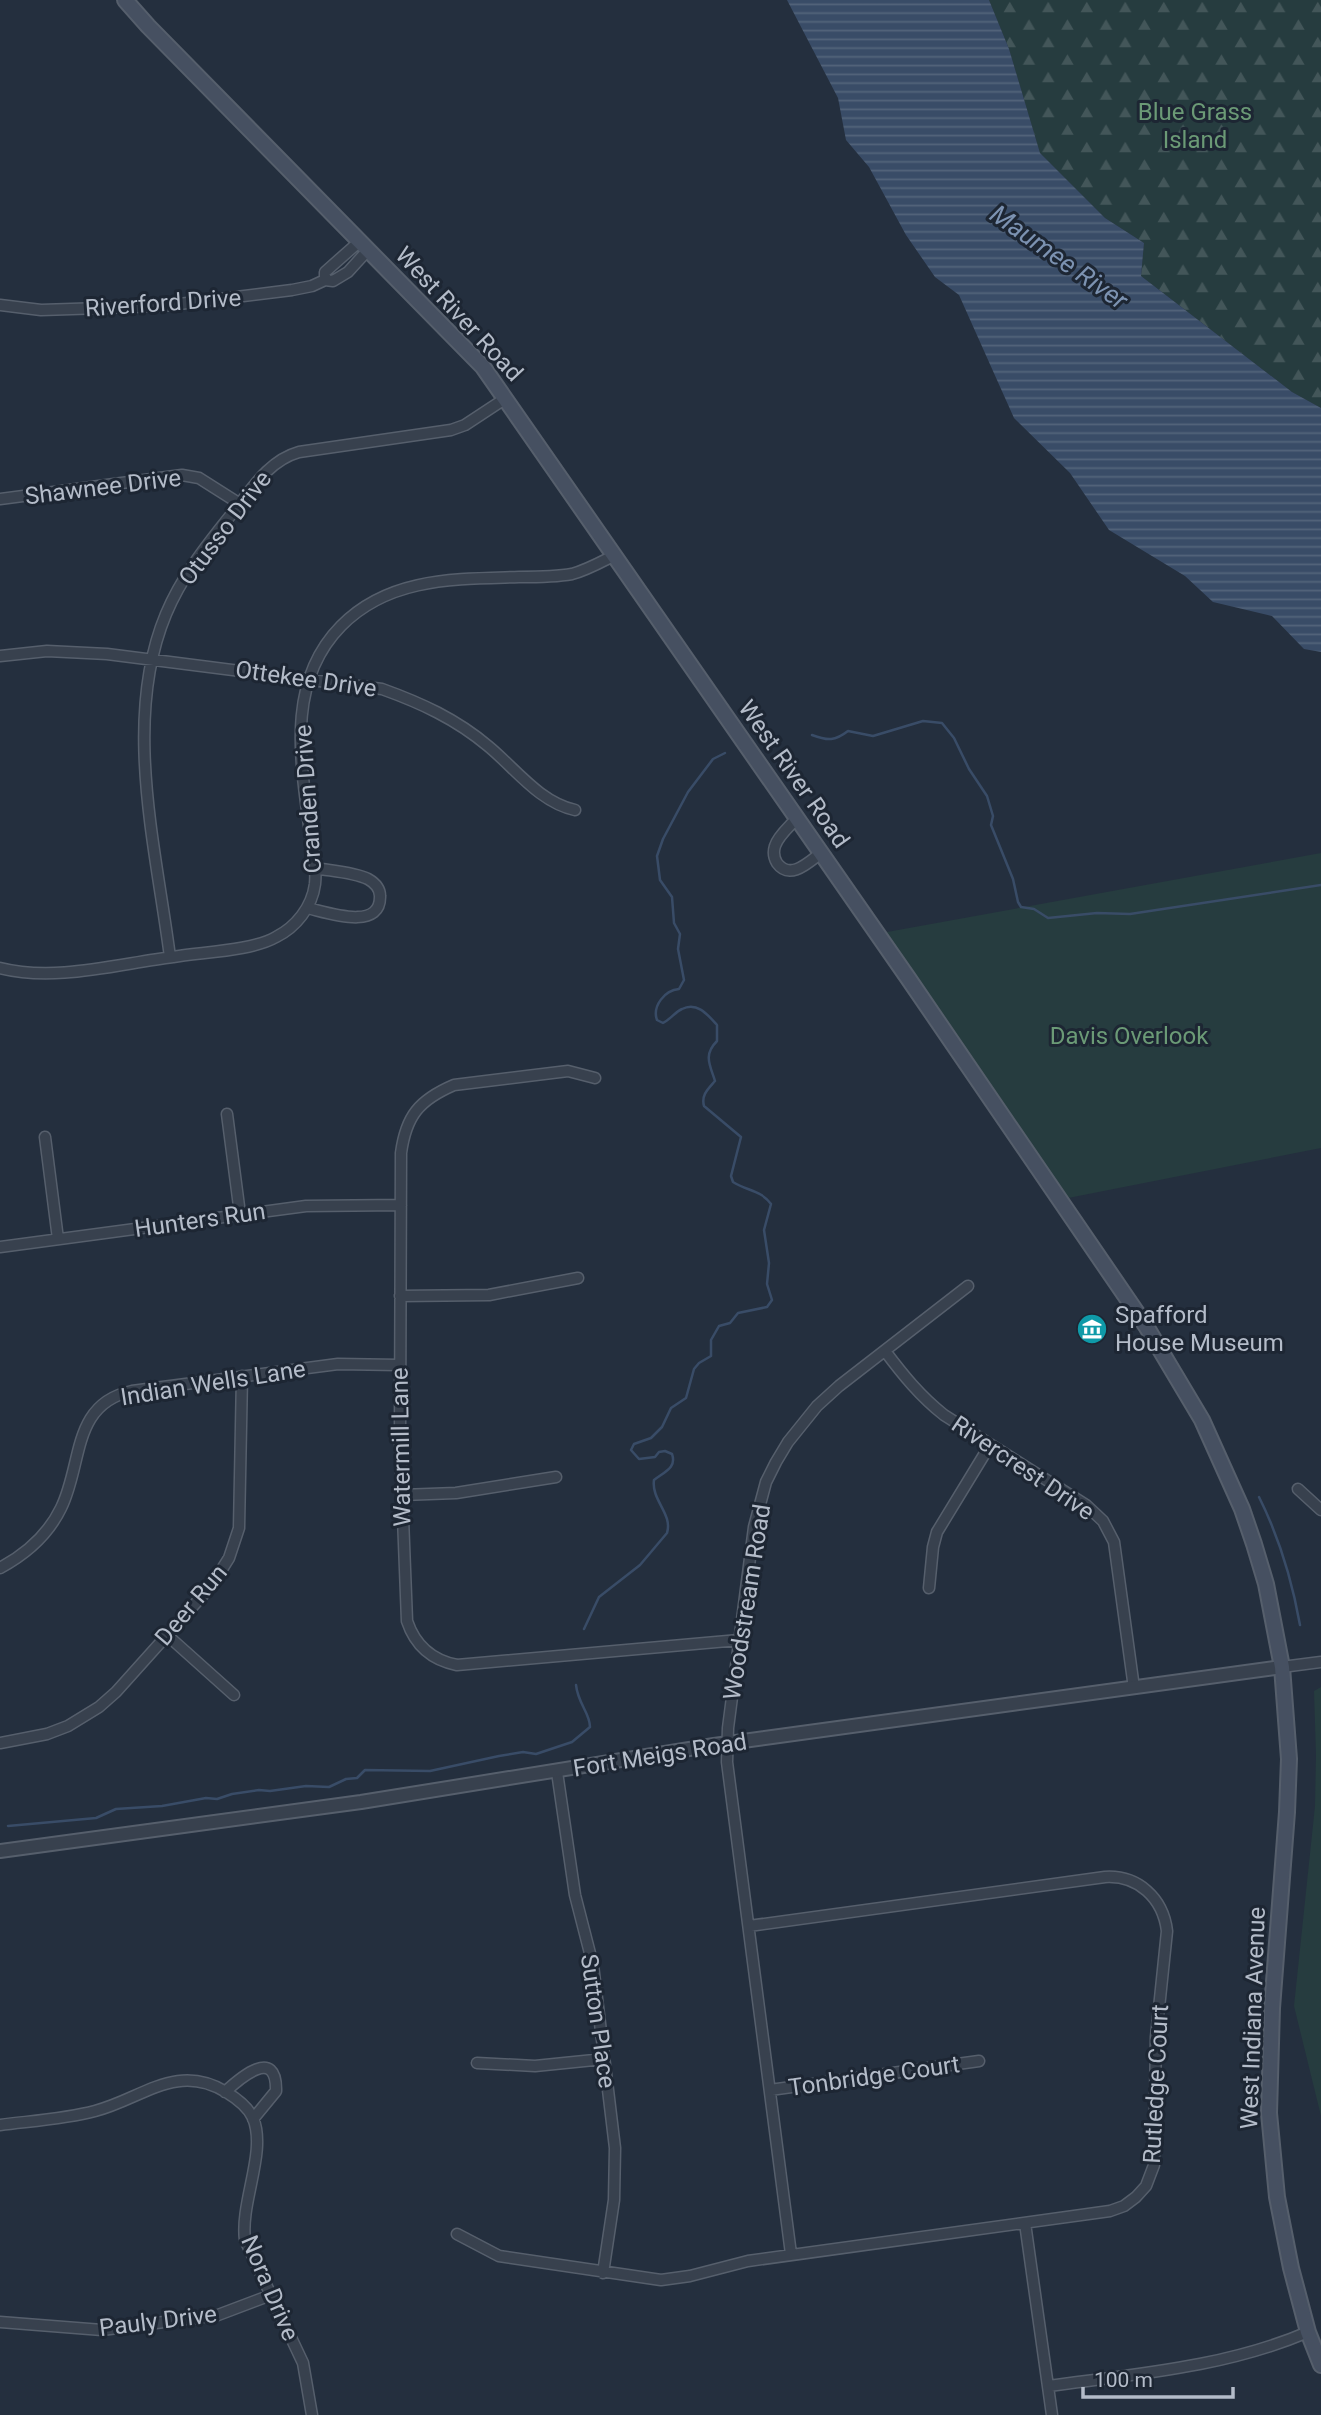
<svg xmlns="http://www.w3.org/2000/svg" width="1321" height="2415" font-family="Roboto,sans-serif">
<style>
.green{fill:#263c3f}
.forest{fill:url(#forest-firs)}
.water{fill:url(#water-rules)}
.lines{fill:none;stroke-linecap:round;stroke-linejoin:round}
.stream{stroke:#394c67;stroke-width:2.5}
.minor-casing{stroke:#565f6c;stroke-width:13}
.tertiary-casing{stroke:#565f6c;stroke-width:16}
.secondary-casing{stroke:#565f6c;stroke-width:18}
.minor{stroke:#38414e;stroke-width:10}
.tertiary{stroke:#38414e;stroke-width:12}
.secondary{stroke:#465061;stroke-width:14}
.labels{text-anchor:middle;stroke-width:6;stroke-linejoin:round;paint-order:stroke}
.park-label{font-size:24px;fill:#6b9a76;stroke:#1d2633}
.street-label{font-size:24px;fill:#b4bcc9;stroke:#1d2633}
.poi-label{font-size:24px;fill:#b4bcc9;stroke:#1d2633;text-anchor:start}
.water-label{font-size:26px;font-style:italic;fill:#7c92b1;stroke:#1d2633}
</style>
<defs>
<pattern id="forest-firs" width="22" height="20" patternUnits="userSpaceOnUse" patternTransform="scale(1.75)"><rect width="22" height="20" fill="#263c3f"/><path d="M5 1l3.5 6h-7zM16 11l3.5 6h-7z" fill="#435659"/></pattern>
<pattern id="water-rules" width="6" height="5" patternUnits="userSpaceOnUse" patternTransform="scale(1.75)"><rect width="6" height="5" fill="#394c67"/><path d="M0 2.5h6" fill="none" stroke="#53647b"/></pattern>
</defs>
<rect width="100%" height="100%" fill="#242f3e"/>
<path class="green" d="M1321,853V1148L1058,1200L876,934Z
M1321,1687V2116L1294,2006L1315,1806L1316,1755L1314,1691Z"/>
<path class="forest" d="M989,0H1321V408L1292,392L1141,276L1144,243L1105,218L1040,153L1009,49Z"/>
<path class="water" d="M787,0H989L1009,49L1040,153L1105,218L1144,243L1141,276L1292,392L1321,408V652L1304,649L1272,616L1213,602L1185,576L1109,530L1070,473L1014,418L959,295L935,277L906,235L869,167L846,140L838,98Z"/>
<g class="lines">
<path class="stream" d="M812,735C828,741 835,741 848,731L873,736L923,721L942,723L954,738L969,769L987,796L993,816L991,825L1013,879L1018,902L1021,907L1034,909L1048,918L1097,913L1130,914L1321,885
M1259,1497C1279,1537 1292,1580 1300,1625
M584,1629L599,1597L640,1565L667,1533C673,1514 651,1500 654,1480C664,1472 677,1468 672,1454L665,1451L659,1452L655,1457L639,1459L631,1450L634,1444L651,1438L662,1427L671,1408L686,1398L694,1369L699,1363L711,1356V1340L719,1326L730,1323L738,1313L767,1307L772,1300L767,1284L769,1263L764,1230L771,1204C761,1190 747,1191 733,1182L731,1176L741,1137L704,1106C701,1095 708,1089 715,1081C710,1065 703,1055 717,1041V1025C708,1015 697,1001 682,1009C675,1012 671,1019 663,1023L657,1020C652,1006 665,990 679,989L684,980L678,949L680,934L674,923L672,897L660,880L657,856L663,839L688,792L713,759L725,753
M8,1826L96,1818L116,1809L162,1806L206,1798L217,1799L232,1794L259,1790L270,1791L306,1786L329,1787L346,1779L357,1778L365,1770L430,1771L499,1756L523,1752L536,1754L572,1742L590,1727C590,1713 578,1704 576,1685"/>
<g class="minor-casing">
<path id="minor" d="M360,241L325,272V280L333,281L348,272L368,250
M0,305L41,310L163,306L292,290L312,286L325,280
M0,499L182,475L199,478L240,504
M0,656L47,651L107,654L382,689C421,703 456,719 488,746C515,768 539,802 575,810
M796,819C789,827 778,836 775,846C773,852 774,858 777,863C790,881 809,862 821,853
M307,908C326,912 381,932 380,896C380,888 375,883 368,879C353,872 331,871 315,868
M170,957C156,848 122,719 166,614C181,578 205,547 230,516C250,492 267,461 299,452L451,430L465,425L506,398
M0,968C55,982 117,964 173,957C201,952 252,951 276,937C296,927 312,907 315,884C317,865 312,845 309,826C300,757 287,681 341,626C389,577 456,579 519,577C537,577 555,577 572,574C587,570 601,562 615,555
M595,1078L568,1071L454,1085C419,1100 406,1116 401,1153L400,1440L407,1621C415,1645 431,1660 457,1665L739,1640
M227,1114L240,1214
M45,1137L58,1239
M0,1247L306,1206L401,1205
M400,1296L489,1295L578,1278
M885,1351C903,1375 920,1396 944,1415L1086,1505L1103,1521L1114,1542L1134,1688
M1298,1489L1321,1510
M402,1495L456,1493L556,1477
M0,1568C26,1554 48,1535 61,1508C83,1464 71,1404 132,1391L338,1364L399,1365
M929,1588L933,1547L937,1532L990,1445
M167,1635L234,1695
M1282,1667L1321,1662
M0,1743L47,1734L68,1726L99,1707L116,1692L212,1585L229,1558L239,1528L242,1376
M557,1772L575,1895L593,1965L615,2148L614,2200L603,2273
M477,2063L535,2066L604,2059
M770,2090L979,2061
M225,2092C240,2078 277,2046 276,2091L253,2119
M0,2125C31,2121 65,2119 95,2111C142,2099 176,2062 226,2092C236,2098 248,2107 253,2118C267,2152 240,2202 245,2240L303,2363L312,2415
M1025,2223L1052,2415
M457,2234L499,2256L661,2280L690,2276L748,2261L1110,2211L1124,2206L1136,2197L1146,2186L1154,2165L1156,2037L1167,1931C1163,1898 1138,1875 1105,1877L749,1926
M791,2254L727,1762L728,1728L754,1527L766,1482L776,1462L788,1442L817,1406L839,1386L968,1286
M0,2322L102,2330L218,2315L271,2295
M1049,2386C1137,2374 1226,2367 1308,2332"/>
</g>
<g class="tertiary-casing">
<path id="tertiary" d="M0,1851L361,1802L714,1745L1282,1667"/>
</g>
<g class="secondary-casing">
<path id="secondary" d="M125,0L148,26L483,367L908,978L1146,1326L1202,1420L1242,1509L1254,1544L1266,1584L1282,1667L1289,1759L1287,1812L1272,2008L1269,2113L1277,2197L1291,2268L1308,2332L1321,2365"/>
</g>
<use href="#minor" class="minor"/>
<use href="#tertiary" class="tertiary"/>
<use href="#secondary" class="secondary"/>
</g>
<defs>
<g id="museum-disc" transform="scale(1.575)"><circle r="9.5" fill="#0f9aa8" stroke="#1d2633"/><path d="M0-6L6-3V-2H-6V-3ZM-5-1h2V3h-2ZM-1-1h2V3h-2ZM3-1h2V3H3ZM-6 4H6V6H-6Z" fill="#fff"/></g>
</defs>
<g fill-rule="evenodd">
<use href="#museum-disc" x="1092" y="1329"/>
</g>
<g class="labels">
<g class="park-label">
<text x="1195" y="120">Blue Grass<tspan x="1195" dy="28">Island</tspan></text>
<text x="1129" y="1044">Davis Overlook</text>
</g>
<g class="street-label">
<text transform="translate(163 303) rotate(-4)" y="8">Riverford Drive</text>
<text transform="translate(459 314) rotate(47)" y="8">West River Road</text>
<text transform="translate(103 487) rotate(-7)" y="8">Shawnee Drive</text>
<text transform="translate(225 528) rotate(-53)" y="8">Otusso Drive</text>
<text transform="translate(306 679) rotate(8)" y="8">Ottekee Drive</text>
<text transform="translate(794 774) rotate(55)" y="8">West River Road</text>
<text transform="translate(308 799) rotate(-94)" y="8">Cranden Drive</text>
<text transform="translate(200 1220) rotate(-8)" y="8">Hunters Run</text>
<text transform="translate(213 1383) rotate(-9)" y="8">Indian Wells Lane</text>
<text transform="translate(401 1447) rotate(-91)" y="8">Watermill Lane</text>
<text transform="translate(1023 1468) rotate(34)" y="8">Rivercrest Drive</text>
<text transform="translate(747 1602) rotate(-81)" y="8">Woodstream Road</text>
<text transform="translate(191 1605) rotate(-50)" y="8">Deer Run</text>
<text transform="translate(660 1755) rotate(-9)" y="8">Fort Meigs Road</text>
<text transform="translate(1253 2018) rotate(-88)" y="8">West Indiana Avenue</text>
<text transform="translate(598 2021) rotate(82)" y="8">Sutton Place</text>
<text transform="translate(874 2076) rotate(-8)" y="8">Tonbridge Court</text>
<text transform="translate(1156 2084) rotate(-87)" y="8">Rutledge Court</text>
<text transform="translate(270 2288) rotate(67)" y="8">Nora Drive</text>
<text transform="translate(158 2321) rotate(-7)" y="8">Pauly Drive</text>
</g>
<g class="poi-label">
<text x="1115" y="1323">Spafford<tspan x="1115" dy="28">House Museum</tspan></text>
</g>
<g class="water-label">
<text transform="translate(1059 257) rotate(35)" y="9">Maumee River</text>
</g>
</g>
<path d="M1083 2387v10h150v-10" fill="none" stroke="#b4bcc9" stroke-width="3.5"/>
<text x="1094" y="2387" font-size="21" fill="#b4bcc9" stroke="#1d2633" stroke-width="5" paint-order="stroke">100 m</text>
</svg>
